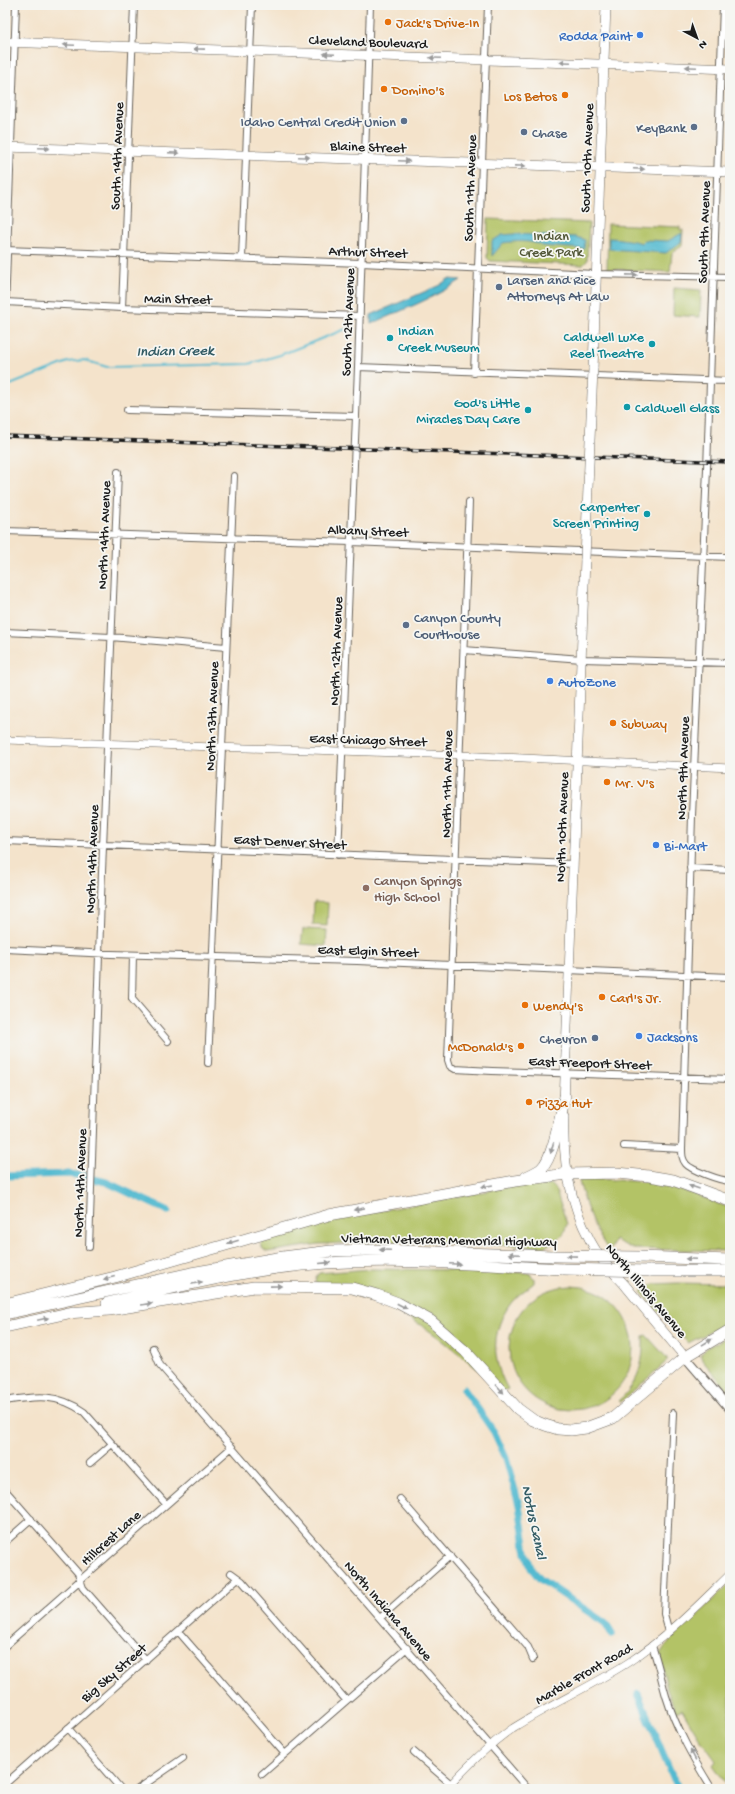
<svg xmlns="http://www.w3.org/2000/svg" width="735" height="1794" font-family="'Gochi Hand',sans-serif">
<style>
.green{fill:#b3c366;stroke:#687041}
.water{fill:#52bad0;stroke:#376b76}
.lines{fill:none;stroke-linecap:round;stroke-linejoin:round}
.stream{stroke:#52bad0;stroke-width:2}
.canal{stroke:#52bad0;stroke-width:7}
.minor-casing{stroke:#686259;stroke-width:8}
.tertiary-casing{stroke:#686259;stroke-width:8}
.secondary-casing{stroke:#686259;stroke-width:10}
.primary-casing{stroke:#686259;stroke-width:10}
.motorway-casing{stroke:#686259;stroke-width:12}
.minor{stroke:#fff;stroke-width:6}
.tertiary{stroke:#fff;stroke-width:7}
.secondary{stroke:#fff;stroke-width:8}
.primary{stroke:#fff;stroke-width:9}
.motorway{stroke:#fff;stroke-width:11}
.rail-casing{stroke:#1c1c1c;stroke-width:3.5}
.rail{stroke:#f6f6f2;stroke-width:2;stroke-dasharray:6;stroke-linecap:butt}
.primary-bridge-casing{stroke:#686259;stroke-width:10;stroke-linecap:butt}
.motorway-bridge-casing{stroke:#686259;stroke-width:12;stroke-linecap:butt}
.primary-bridge{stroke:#fff;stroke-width:9}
.motorway-bridge{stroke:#fff;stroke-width:11}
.oneway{fill:#999}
.food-dot{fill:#e8710a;stroke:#f6f6f2;stroke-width:1.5}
.shop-dot{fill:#3f7fe0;stroke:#f6f6f2;stroke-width:1.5}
.service-dot{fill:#5c6f8a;stroke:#f6f6f2;stroke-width:1.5}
.culture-dot{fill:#0f9aa8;stroke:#f6f6f2;stroke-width:1.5}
.education-dot{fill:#8d6e63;stroke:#f6f6f2;stroke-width:1.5}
.labels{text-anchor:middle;stroke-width:3.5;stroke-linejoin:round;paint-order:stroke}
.food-label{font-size:14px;fill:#c56008;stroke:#f6f6f2;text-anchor:start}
.shop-label{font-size:14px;fill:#366cbe;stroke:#f6f6f2;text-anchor:start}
.street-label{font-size:14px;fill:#1c1c1c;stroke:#f6f6f2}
.service-label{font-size:14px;fill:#4e5e75;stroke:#f6f6f2;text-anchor:end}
.park-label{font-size:14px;fill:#515636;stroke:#f6f6f2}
.culture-label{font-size:14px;fill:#0d838f;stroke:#f6f6f2;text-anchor:end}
.education-label{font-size:14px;fill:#785e54;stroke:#f6f6f2;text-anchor:start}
.water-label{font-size:15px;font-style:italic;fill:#325b64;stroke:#f6f6f2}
</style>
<rect width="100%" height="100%" fill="#f6f6f2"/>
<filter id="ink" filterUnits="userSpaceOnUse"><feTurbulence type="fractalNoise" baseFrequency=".025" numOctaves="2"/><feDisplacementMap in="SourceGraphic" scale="8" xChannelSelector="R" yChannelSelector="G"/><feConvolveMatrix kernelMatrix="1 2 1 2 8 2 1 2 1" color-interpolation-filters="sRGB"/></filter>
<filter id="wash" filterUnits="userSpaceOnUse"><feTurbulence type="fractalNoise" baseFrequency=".012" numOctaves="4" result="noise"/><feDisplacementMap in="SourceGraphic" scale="16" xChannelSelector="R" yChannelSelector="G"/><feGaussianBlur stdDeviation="0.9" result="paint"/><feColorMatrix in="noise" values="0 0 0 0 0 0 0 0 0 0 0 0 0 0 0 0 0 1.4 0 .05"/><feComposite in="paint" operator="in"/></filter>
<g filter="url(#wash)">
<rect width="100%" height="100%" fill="#f4e3cb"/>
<path class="green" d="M488,219L589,223L587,261L583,265L490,261L487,258Z
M608,224L680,227V230H683L682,246L672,253L670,272L607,269Z
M674,288L701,290L700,317L673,315Z
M314,902L328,903L327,926L313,925Z
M303,929L327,930L326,946L301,944Z
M582,1178L648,1182L694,1194L730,1208V1251L633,1249L615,1240L611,1249L607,1248C593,1228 585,1204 579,1181Z
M530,1183H548L555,1188L567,1224L563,1235L545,1247L404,1241L319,1244L267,1252L263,1249L261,1244L265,1237L319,1222Z
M370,1269L458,1270L529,1273L534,1278V1283C527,1289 517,1295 511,1303C491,1330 491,1360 508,1389L504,1391C471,1365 434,1329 396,1311C370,1298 343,1291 315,1283L316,1277L319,1273Z
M678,1283L730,1284V1322L688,1343L641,1292L653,1284Z
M509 1348a62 62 0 1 1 124 0a62 62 0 1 1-124 0Z
M646,1335L667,1358V1361L621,1402L619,1401C639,1381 644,1363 643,1336Z
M730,1335V1393L702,1360L701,1354L707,1348Z
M730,1583V1789L713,1765L716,1761L698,1736L682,1709L676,1712L667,1690L660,1654L666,1645Z"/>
<path class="water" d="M682,233L681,242L666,253L609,249V238C615,238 638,241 641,243L644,240L668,241Z
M514,234L576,237L585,240L584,249L542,246C532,240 514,241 503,243L492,256V241L502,235Z
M448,279L461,280C433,299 402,310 371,324V315L440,285Z"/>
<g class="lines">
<path class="stream" d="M5,387L68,362L84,360L107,367L249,364L280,355L346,329"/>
<path class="canal" d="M5,1176L69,1174L85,1176
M94,1179L106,1182L168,1211
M464,1389L494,1432L506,1458L519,1505L526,1552L531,1568L540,1579L605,1623L612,1634
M638,1694L678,1789"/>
</g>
</g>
<g filter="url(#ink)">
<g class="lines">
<g class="minor-casing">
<path id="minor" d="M723,5L707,469L692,816L682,1149C682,1155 682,1159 686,1164C691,1170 721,1181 730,1181
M5,250L361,263L595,274L730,277
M242,258L252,5
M5,302L122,308L360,316
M122,308L134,5
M5,311L16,5
M358,367L730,381
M474,373L488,5
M127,410L355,416
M469,502L448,1060L450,1066L455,1069L492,1071L730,1079
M5,531L351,542L730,557
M5,632L111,637L226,647
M464,650L582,659L730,663
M5,841L574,864
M338,855L358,367L370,5
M690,868L730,870
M5,949L111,954L357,961L730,977
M133,955L132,999L168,1041
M208,1063L234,476
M624,1146L682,1149
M89,1247L101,897L118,472
M153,1348L160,1365L528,1789
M5,1401C36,1396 57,1393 84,1412L166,1504
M90,1463L112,1444
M5,1490L78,1573L83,1588L146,1660
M400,1499L528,1647L533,1659
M5,1542L31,1519
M231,1573L242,1581L346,1700
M380,1618L450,1556
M178,1631L285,1754
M669,1632L664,1614L673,1413
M5,1646L232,1447
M652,1646C658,1662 661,1679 666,1696C676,1729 694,1760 712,1789
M68,1728L121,1789
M414,1752L451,1784
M262,1774L407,1648
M5,1784L238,1578
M138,1789L183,1758"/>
</g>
<g class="tertiary-casing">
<path id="tertiary" d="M5,740L459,755L730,768
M446,1789C467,1767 488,1745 513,1728C551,1704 592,1686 629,1662C667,1637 698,1605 730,1574"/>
</g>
<g class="secondary-casing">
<path id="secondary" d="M685,1357L730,1409"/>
</g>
<g class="primary-casing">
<path id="primary" d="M5,42L730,69
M5,147L730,172
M593,369L606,5
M564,1104L585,559
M564,1116C562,1165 572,1213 598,1254C605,1265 615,1274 624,1284C644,1308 664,1333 685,1357"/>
</g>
<g class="motorway-casing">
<path id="motorway" d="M526,1177C532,1174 538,1172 542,1168C554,1156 560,1114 565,1097
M639,1257L730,1260
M649,1271H730
M107,1303C185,1285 267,1264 348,1262C420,1259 492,1266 563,1269
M5,1304L115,1277L329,1215L515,1181L567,1174L617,1173L649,1176L673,1180L730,1201
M67,1313L109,1310L254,1287L352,1288L377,1295L398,1303L431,1321L466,1352L518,1409L533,1420L545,1425L558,1429L571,1430L586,1428L613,1418L685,1357L730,1330
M5,1314L191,1273L283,1257L331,1251L378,1250L553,1256
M5,1327L73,1312"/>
</g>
<use href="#minor" class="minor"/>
<use href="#tertiary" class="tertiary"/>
<use href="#secondary" class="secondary"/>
<use href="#primary" class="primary"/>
<use href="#motorway" class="motorway"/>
<g class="rail-casing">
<path id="rail" d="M5,436L730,462"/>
</g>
<use href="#rail" class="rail"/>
<g class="primary-bridge-casing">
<path id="primary-bridge" d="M585,559L593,369"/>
</g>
<g class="motorway-bridge-casing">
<path id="motorway-bridge" d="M553,1256L639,1257
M563,1269L649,1271"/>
</g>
<use href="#primary-bridge" class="primary-bridge"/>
<use href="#motorway-bridge" class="motorway-bridge"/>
</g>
<defs><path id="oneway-solid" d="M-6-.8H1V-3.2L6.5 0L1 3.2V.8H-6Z"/></defs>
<g class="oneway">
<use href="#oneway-solid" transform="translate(69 45) rotate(-177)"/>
<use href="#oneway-solid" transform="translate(199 49) rotate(-179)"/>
<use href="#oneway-solid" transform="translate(329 54) rotate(-178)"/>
<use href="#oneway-solid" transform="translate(435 58) rotate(-178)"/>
<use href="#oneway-solid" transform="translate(565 62) rotate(-178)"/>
<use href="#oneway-solid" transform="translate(691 67) rotate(-178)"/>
<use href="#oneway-solid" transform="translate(44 148) rotate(2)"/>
<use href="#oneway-solid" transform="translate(174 153) rotate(2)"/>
<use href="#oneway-solid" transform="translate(304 157) rotate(2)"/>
<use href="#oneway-solid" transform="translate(404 161) rotate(3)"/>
<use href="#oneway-solid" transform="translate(520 166) rotate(1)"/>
<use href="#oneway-solid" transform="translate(639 169) rotate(2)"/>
<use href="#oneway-solid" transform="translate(632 275) rotate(1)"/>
<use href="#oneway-solid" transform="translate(552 1148) rotate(105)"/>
<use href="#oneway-solid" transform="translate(487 1186) rotate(170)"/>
<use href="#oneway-solid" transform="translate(694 1187) rotate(-161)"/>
<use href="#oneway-solid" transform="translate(359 1209) rotate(169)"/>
<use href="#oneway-solid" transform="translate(233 1242) rotate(164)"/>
<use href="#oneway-solid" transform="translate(385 1250) rotate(-178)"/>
<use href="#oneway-solid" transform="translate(514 1254) rotate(-178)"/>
<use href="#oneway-solid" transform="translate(572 1256) rotate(-179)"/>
<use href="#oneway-solid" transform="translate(691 1259) rotate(-178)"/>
<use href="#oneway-solid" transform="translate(325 1263) rotate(-5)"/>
<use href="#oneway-solid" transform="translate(455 1264) rotate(2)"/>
<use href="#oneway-solid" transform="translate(109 1278) rotate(166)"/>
<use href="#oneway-solid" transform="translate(197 1283) rotate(-12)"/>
<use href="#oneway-solid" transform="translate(276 1286) rotate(-1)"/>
<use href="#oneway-solid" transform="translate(147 1304) rotate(-9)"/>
<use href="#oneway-solid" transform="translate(402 1306) rotate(28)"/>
<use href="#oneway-solid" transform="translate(43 1319) rotate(-12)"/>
<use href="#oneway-solid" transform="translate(707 1342) rotate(-31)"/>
<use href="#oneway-solid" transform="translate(500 1389) rotate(48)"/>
<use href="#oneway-solid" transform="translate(693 1755) rotate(-118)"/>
</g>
</g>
<g class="food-dot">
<circle cx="388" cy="22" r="4"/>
<circle cx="384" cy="89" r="4"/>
<circle cx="565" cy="95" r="4"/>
<circle cx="613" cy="723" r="4"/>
<circle cx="607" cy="782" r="4"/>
<circle cx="602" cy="997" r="4"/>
<circle cx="525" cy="1005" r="4"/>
<circle cx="521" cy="1046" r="4"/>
<circle cx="529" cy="1102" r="4"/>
</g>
<g class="shop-dot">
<circle cx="640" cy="35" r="4"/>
<circle cx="550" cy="681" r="4"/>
<circle cx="656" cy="845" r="4"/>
<circle cx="639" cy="1036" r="4"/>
</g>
<g class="service-dot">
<circle cx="404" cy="121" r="4"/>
<circle cx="694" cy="127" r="4"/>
<circle cx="524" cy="132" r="4"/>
<circle cx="499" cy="287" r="4"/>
<circle cx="406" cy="625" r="4"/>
<circle cx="595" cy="1038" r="4"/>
</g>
<g class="culture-dot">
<circle cx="390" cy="338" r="4"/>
<circle cx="652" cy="344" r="4"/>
<circle cx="627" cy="407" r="4"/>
<circle cx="528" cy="410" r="4"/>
<circle cx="647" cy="514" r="4"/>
</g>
<circle class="education-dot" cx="366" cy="888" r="4"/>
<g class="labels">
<g class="food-label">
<text x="396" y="27">Jack's Drive-In</text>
<text x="392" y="94">Domino's</text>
<text x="557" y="100" text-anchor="end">Los Betos</text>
<text x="621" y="728">Subway</text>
<text x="615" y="787">Mr. V's</text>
<text x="610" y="1002">Carl's Jr.</text>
<text x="533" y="1010">Wendy's</text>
<text x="513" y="1051" text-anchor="end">McDonald's</text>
<text x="537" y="1107">Pizza Hut</text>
</g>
<g class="shop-label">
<text x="632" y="40" text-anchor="end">Rodda Paint</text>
<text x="558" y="686">AutoZone</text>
<text x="664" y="850">Bi-Mart</text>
<text x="647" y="1041">Jacksons</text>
</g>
<g class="street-label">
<text transform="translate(368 41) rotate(2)" y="5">Cleveland Boulevard</text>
<text transform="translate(368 146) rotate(2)" y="5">Blaine Street</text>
<text transform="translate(116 156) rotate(-88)" y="5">South 14th Avenue</text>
<text transform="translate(586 158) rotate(-88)" y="5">South 10th Avenue</text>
<text transform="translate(469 188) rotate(-88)" y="5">South 11th Avenue</text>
<text transform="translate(703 232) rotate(-88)" y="5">South 9th Avenue</text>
<text transform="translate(368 251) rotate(2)" y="5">Arthur Street</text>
<text transform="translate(178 298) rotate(1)" y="5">Main Street</text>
<text transform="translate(347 322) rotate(-88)" y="5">South 12th Avenue</text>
<text transform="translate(368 530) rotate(2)" y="5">Albany Street</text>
<text transform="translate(103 535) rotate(-88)" y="5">North 14th Avenue</text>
<text transform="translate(335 651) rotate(-88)" y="5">North 12th Avenue</text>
<text transform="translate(211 716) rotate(-88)" y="5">North 13th Avenue</text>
<text transform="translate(368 739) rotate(2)" y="5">East Chicago Street</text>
<text transform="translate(682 768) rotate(-88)" y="5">North 9th Avenue</text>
<text transform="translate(446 784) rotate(-89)" y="5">North 11th Avenue</text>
<text transform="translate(561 827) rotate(-88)" y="5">North 10th Avenue</text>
<text transform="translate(290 841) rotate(3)" y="5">East Denver Street</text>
<text transform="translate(91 859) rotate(-88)" y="5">North 14th Avenue</text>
<text transform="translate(368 950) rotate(2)" y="5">East Elgin Street</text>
<text transform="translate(590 1062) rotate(2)" y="5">East Freeport Street</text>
<text transform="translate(79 1183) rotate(-88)" y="5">North 14th Avenue</text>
<text transform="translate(449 1239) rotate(1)" y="5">Vietnam Veterans Memorial Highway</text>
<text transform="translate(647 1290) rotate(50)" y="5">North Illinois Avenue</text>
<text transform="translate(110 1537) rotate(-42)" y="5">Hillcrest Lane</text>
<text transform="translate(389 1610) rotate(49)" y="5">North Indiana Avenue</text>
<text transform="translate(113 1672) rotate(-41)" y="5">Big Sky Street</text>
<text transform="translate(583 1673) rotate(-30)" y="5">Marble Front Road</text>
</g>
<g class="service-label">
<text x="396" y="126">Idaho Central Credit Union</text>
<text x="686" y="132">KeyBank</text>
<text x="532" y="137" text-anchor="start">Chase</text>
<text x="507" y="284" text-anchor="start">Larsen and Rice<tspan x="507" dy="16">Attorneys At Law</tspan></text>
<text x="414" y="622" text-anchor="start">Canyon County<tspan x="414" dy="16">Courthouse</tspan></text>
<text x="587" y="1043">Chevron</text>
</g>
<g class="park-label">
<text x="551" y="240">Indian<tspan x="551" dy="16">Creek Park</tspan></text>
</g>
<g class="culture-label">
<text x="398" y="335" text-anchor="start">Indian<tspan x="398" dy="16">Creek Museum</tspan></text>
<text x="644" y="341">Caldwell Luxe<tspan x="644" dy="16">Reel Theatre</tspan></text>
<text x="520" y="407">God's Little<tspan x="520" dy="16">Miracles Day Care</tspan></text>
<text x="635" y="412" text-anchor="start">Caldwell Glass</text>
<text x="639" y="511">Carpenter<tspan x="639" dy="16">Screen Printing</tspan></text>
</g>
<g class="education-label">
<text x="374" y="885">Canyon Springs<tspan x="374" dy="16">High School</tspan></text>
</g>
<g class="water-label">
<text transform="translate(175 350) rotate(-1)" y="5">Indian Creek</text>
<text transform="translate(535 1522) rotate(78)" y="5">Notus Canal</text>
</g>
</g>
<rect width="735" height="1794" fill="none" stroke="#f6f6f2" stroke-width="20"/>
<g transform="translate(697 38) rotate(139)" stroke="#f6f6f2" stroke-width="3" paint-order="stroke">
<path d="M0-3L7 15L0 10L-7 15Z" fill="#1c1c1c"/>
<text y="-6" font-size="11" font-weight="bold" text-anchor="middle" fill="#1c1c1c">N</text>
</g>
</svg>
